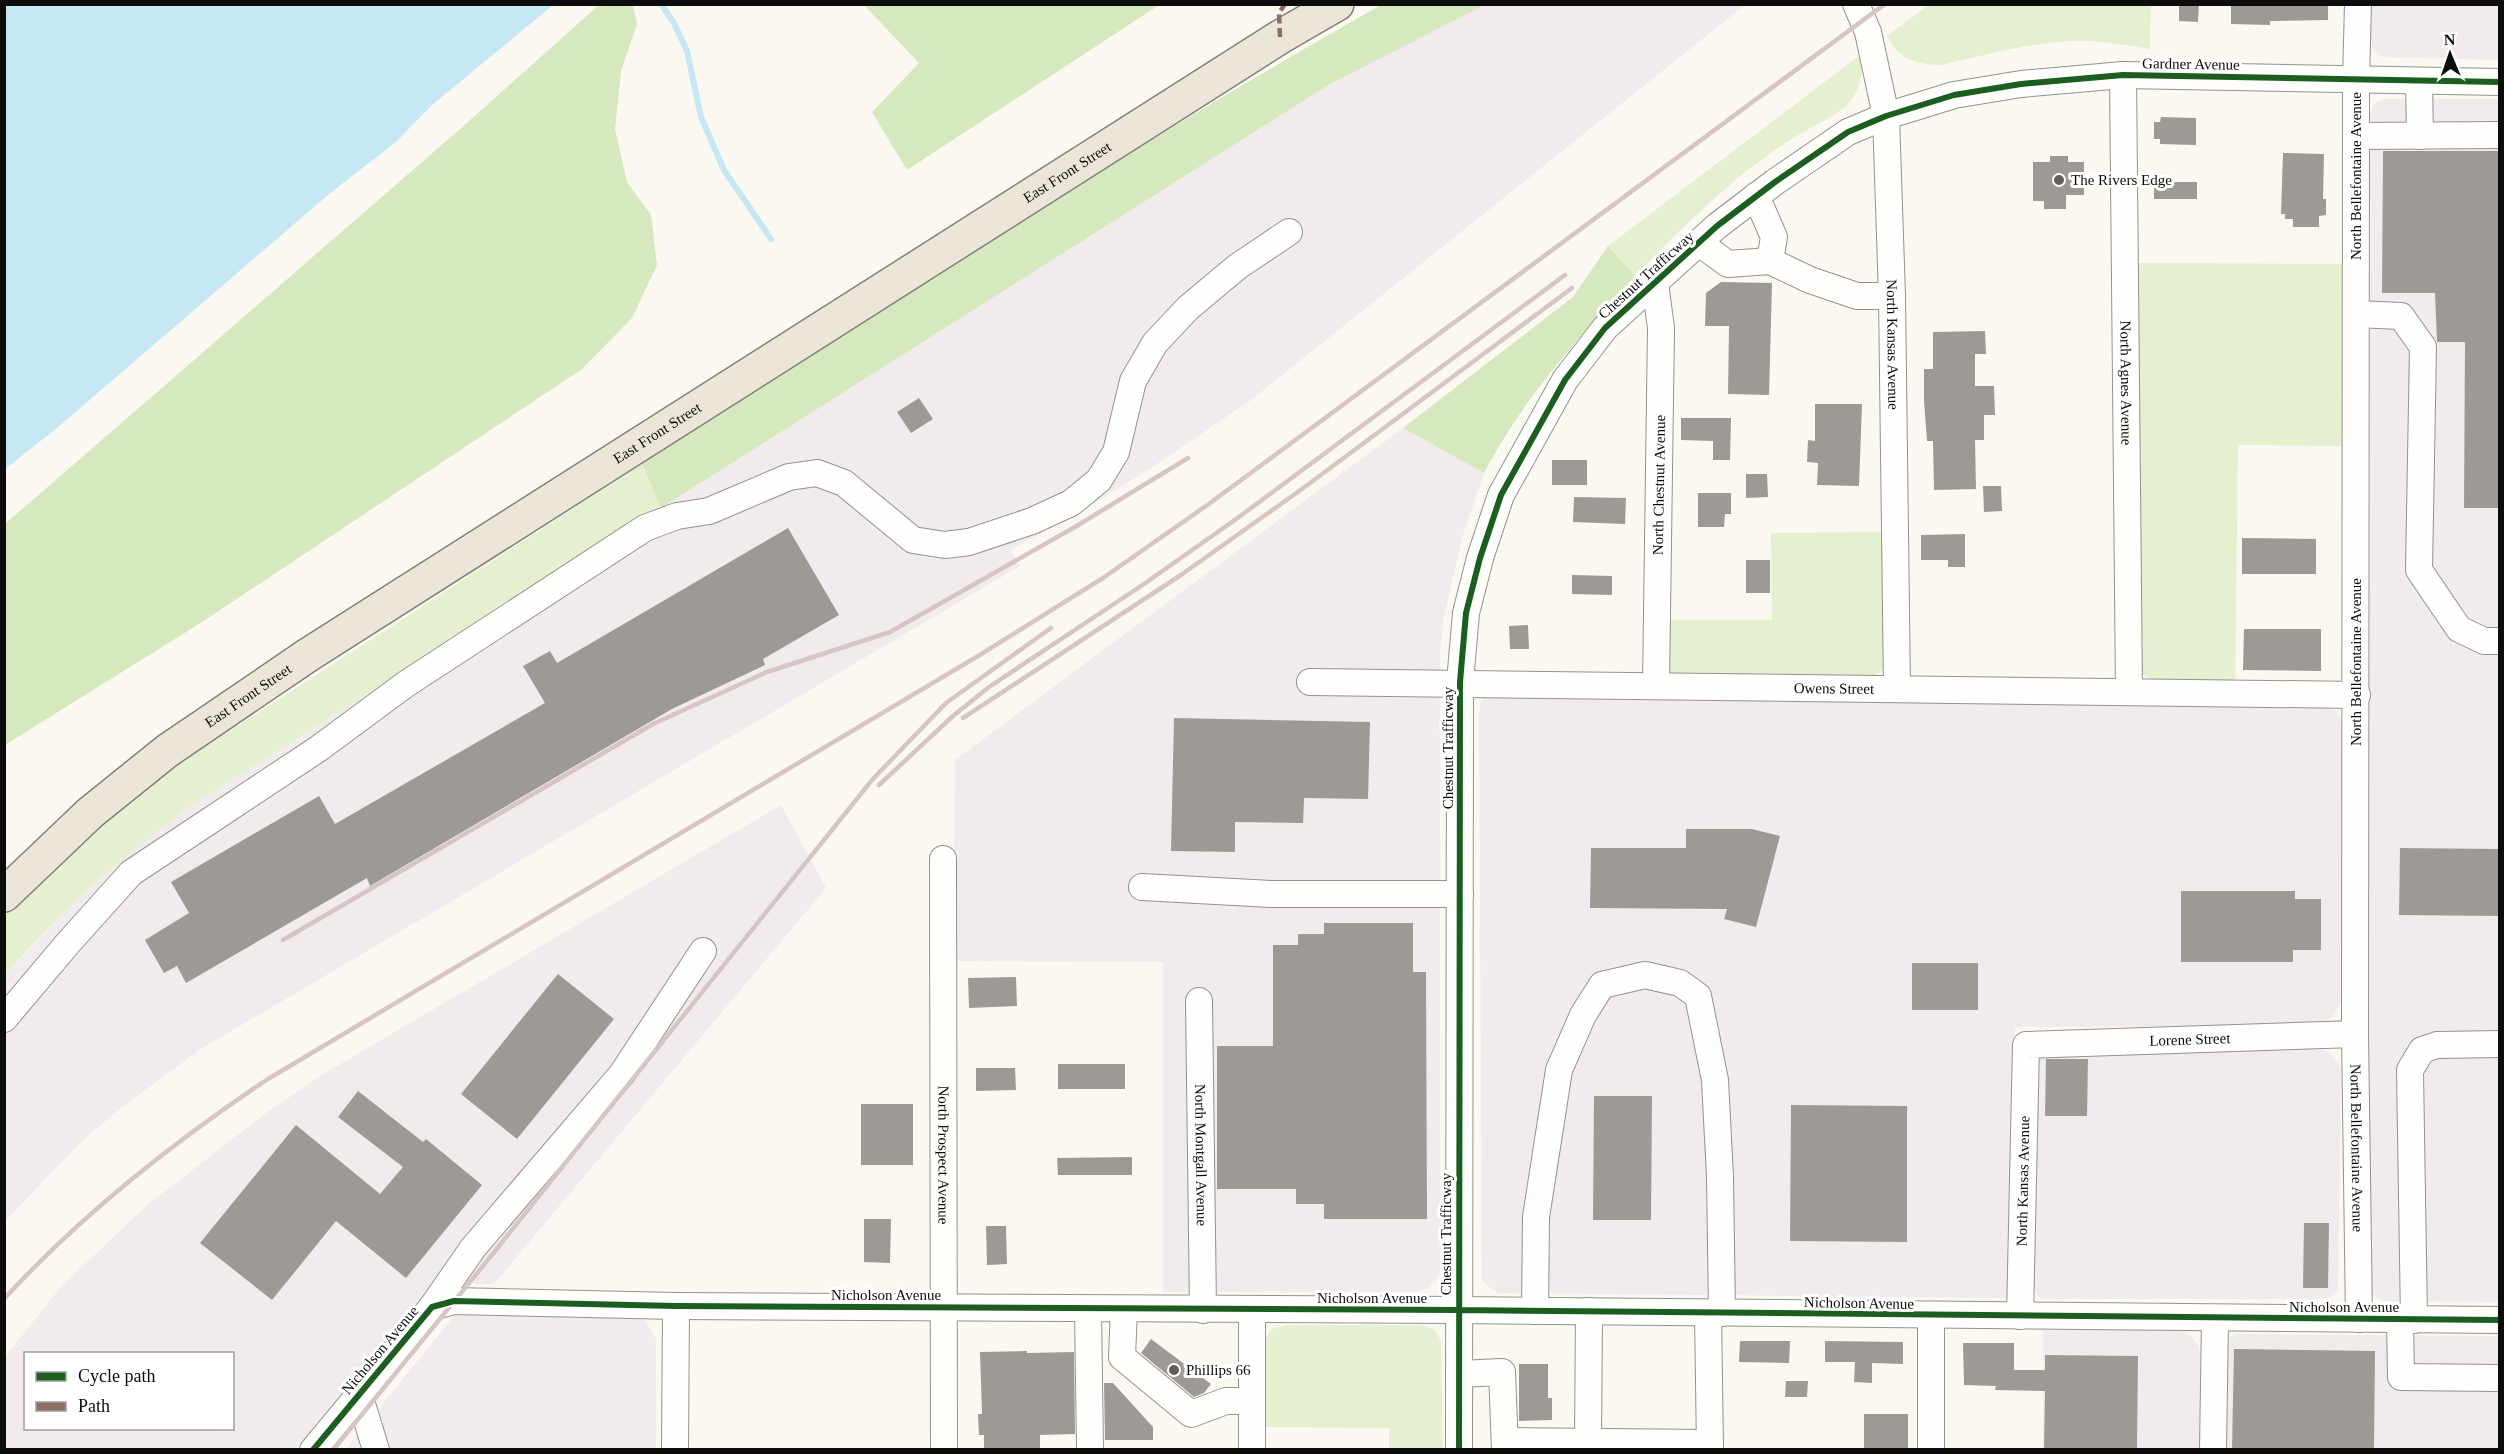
<svg xmlns="http://www.w3.org/2000/svg" width="2504" height="1454" font-family="Georgia,serif">
<style>
.industrial{fill:#f1ebed;fill-rule:evenodd}
.green{fill:#e5f0d0}
.forest{fill:#d6e8bd}
.water{fill:#c6e7f4}
.lines{fill:none;stroke-linecap:round;stroke-linejoin:round}
.stream{stroke:#c6e7f4;stroke-width:6}
.building{fill:#9d9a96}
.minor-casing{stroke:#93928f;stroke-width:28}
.major-casing{stroke:#80807c;stroke-width:36}
.minor{stroke:#fefefd;stroke-width:26}
.major{stroke:#ece6d8;stroke-width:33}
.rail{stroke:#d7c4c5;stroke-width:4.5}
.quiet{stroke:#8d6e63;stroke-width:4.5;stroke-dasharray:9 4.5;stroke-linecap:butt}
.cycleway-casing{stroke:#fff;stroke-width:10}
.cycleway{stroke:#1b5e20;stroke-width:6}
.poi-dot{fill:#5f5f5c;stroke:#fff;stroke-width:2}
.labels{text-anchor:middle;stroke-width:6;stroke-linejoin:round;paint-order:stroke}
.street-label{font-size:15px;fill:#0c0c0c;stroke:#fff}
.poi-label{font-size:15px;fill:#0c0c0c;stroke:#fff;text-anchor:start}
</style>
<rect width="100%" height="100%" fill="#faf8f0"/>
<path class="industrial" d="M1485,5H1745L1251,400L1148,470L1080,512L1010,550L1020,566L201,1049L122,1107L82,1141L5,1221V976L72,904L139,845L194,804L1330,84Z
M2370,5H2499V60L2382,57L2373,49L2370,43Z
M2386,99H2499V1302L2383,1301L2372,1295L2369,1290L2370,116L2374,103Z
M1403,428L1484,473L1462,538L1444,616L1440,652V1269L1437,1279L1428,1288L1417,1292H1163V962L953,961L955,760Z
M1482,696L2330,707L2336,711L2340,717L2343,734L2342,994L2340,1005L2330,1019L2315,1025L2015,1027L2017,1284L2012,1296L2006,1298L1499,1293L1486,1285L1482,1279V1271L1479,711Z
M781,805L826,888L494,1284L431,1285L295,1449H5L4,1358L60,1288L146,1206L266,1113L325,1073ZM26,1354H232V1428H26Z
M2284,1046L2315,1048L2328,1052L2339,1064L2341,1071L2338,1288L2336,1294L2326,1299H2043L2038,1296L2033,1287L2034,1064L2040,1055Z
M456,1314L634,1317L645,1321L656,1339V1449L345,1450Z
M2043,1330H2178L2191,1335L2198,1345L2200,1354V1449L2043,1450Z
M2236,1334L2499,1336V1449L2224,1450L2225,1344L2229,1337Z"/>
<path class="green" d="M1929,5H2151L2150,49C2124,45 2098,40 2072,41C2028,43 1983,56 1940,65C1914,64 1899,59 1887,36Z
M1860,55C1864,73 1860,93 1846,106C1835,116 1819,123 1807,130C1792,138 1778,148 1764,158C1716,193 1676,234 1635,276L1608,246Z
M2136,263L2345,264L2344,446L2238,445L2235,687L2159,684L2141,673Z
M642,464L661,508L194,804C125,855 60,910 5,976V913L59,856L185,760Z
M1887,532L1885,669L1873,676L1665,678L1666,620H1772L1771,533Z
M1287,1325H1423L1435,1330L1441,1341L1443,1449H1389V1428L1264,1427V1342L1271,1329Z"/>
<path class="forest" d="M600,4L633,5L637,24L621,71L615,129L627,182L651,215L657,265L632,318L582,369L199,624L5,745V524L459,130Z
M864,5H1159L907,170L872,112L919,63Z
M1381,5H1485L1330,84L661,508L642,464C886,305 1128,148 1381,5Z
M1608,246L1635,276C1577,339 1524,397 1484,473L1403,428L1573,297Z"/>
<path class="water" d="M5,4H553V5L431,106L396,142L329,194L57,428L5,469Z"/>
<g class="lines">
<path class="stream" d="M661,4L674,23L687,51L701,117L724,170L771,239"/>
</g>
<path class="building" d="M2179,4H2199L2198,22L2179,21Z
M2231,4H2328V20L2270,21V25L2231,24Z
M2161,117L2196,118V145L2160,144V139H2154V122H2160Z
M2383,151H2499V508H2464L2465,342H2437L2435,293H2382Z
M2283,153L2324,154L2323,199H2326V215L2319,216V227H2293V219H2285V214H2281Z
M2050,156H2068V162H2084V195H2066V209H2044V201H2033V162H2050Z
M2154,182H2197V199H2154Z
M1721,282L1772,283L1769,395L1728,394L1729,326H1705L1706,293Z
M1985,331L1986,354H1975V386H1994L1995,415H1984V440H1975L1976,489L1934,490L1933,441H1927L1924,401V369H1933V332Z
M919,398L933,419L911,433L897,412Z
M1815,404H1862L1859,486L1817,485L1818,463L1807,462L1808,440L1815,441Z
M1681,418H1731L1730,460H1713V441L1681,440Z
M1552,460H1587V485H1552Z
M1746,474H1767L1768,497L1746,498Z
M1983,486H2001L2002,511L1984,512Z
M1698,493H1731V514H1725L1724,527H1698Z
M1574,497L1626,498L1625,524L1573,522Z
M788,528L839,615L763,659L765,665L672,709L370,886L367,878L186,983L177,966L164,973L145,940L189,913L171,882L319,796L335,824L545,703L523,666L550,651L557,663Z
M1965,534V567H1948V560H1921V535Z
M2242,538L2316,539V574H2242Z
M1746,560H1770V593H1746Z
M1572,575L1612,576V595L1572,594Z
M1528,625L1529,649H1510L1509,626Z
M2244,629H2321V671L2243,670Z
M1174,718L1370,722L1368,799L1304,798L1303,823L1235,822V852L1171,851Z
M1686,829H1752L1780,836L1756,927L1724,919L1727,909L1590,908L1591,848H1686Z
M2400,848L2499,849V916L2399,915Z
M2181,891H2295V899H2321V950H2293V962H2181Z
M1324,923H1413V972H1426L1427,1219H1324V1204H1296V1189H1217V1046H1273V945H1298V934H1324Z
M1912,963H1978V1010H1912Z
M558,974L614,1019L517,1139L461,1094Z
M1016,977L1017,1006L969,1008L968,978Z
M2046,1059H2088L2087,1116H2045Z
M1058,1064H1125V1089H1058Z
M976,1068H1015L1016,1090L976,1091Z
M358,1091L423,1142L426,1139L482,1185L406,1278L336,1221L272,1300L200,1243L296,1125L380,1194L403,1167L338,1117Z
M1594,1096H1652L1651,1220H1593Z
M861,1104H913V1165H861Z
M1791,1105L1907,1106V1242L1790,1241Z
M1132,1157V1175H1058L1057,1158Z
M864,1219H891L890,1263L864,1262Z
M2304,1223H2329L2328,1288H2303Z
M986,1226H1006L1007,1264L987,1265Z
M1151,1339L1211,1384L1204,1393L1194,1397L1141,1353Z
M1740,1341H1790L1789,1363L1739,1362Z
M1825,1341L1903,1342V1364L1872,1363V1383L1854,1382L1855,1362H1825Z
M1963,1343H2014V1370H2045V1355L2138,1356L2137,1449H2044L2045,1391L1995,1390L1996,1386L1964,1385Z
M2234,1349L2375,1351L2374,1449H2232Z
M1027,1351V1353L1074,1352L1075,1434L1040,1435V1449H984V1435H979L978,1414H982L980,1352Z
M1519,1364H1548V1398H1552V1420L1519,1421Z
M1786,1381H1808L1807,1397H1785Z
M1104,1383H1113L1153,1427V1440H1105Z
M1864,1414H1908V1449H1864Z"/>
<g class="lines">
<g class="minor-casing">
<g id="minor">
<path id="s1" d="M1856,4L1868,32L1886,116L1892,296L1897,689"/>
<path id="s2" d="M2358,4L2356,79L2355,1034L2359,1319"/>
<path id="s3" d="M2123,75L2129,691"/>
<path d="M2419,81L2420,136"/>
<path d="M2356,136L2500,135"/>
<path d="M1756,196L1774,237L1770,261"/>
<path d="M1699,243L1728,264L1770,261L1810,280L1857,296H1892"/>
<path d="M1655,283L1661,328L1656,686"/>
<path d="M2356,314L2401,316L2423,347L2419,570L2459,629L2484,641H2500"/>
<path id="s4" d="M1310,682L2357,695"/>
<path id="s5" d="M943,859L944,1450"/>
<path d="M1142,887L1271,894H1460"/>
<path id="s6" d="M1199,1001L1203,1310"/>
<path d="M4,1019L69,942L131,873L318,749L406,684L645,528L677,516L709,511L789,477L817,473L844,483L913,540L945,545L969,542L1032,521L1071,503L1099,480L1116,452L1133,381L1155,343L1188,308L1237,267L1289,232"/>
<path d="M432,1307L473,1248L622,1074L703,951"/>
<path d="M1088,1309L1090,1450"/>
<path d="M1124,1309L1122,1357L1191,1414L1226,1401H1252"/>
<path d="M1535,1311L1536,1217L1559,1070L1583,1015L1602,985L1645,975L1680,983L1698,996L1715,1080L1720,1177L1722,1313"/>
<path d="M1708,1313L1710,1450"/>
<path id="s7" d="M2020,1316L2026,1045L2355,1034"/>
<path d="M2400,1320L2401,1377L2500,1378"/>
<path d="M2414,1320L2410,1070L2422,1050L2437,1045L2500,1044"/>
<path d="M1459,1374L1502,1372L1505,1450"/>
<path d="M359,1394L376,1450"/>
<path d="M1505,1441L1710,1443"/>
<path d="M1588,1442L1589,1311"/>
<path d="M313,1450L432,1307L454,1301L676,1306L1458,1310L2500,1320"/>
<path d="M675,1450L676,1306"/>
<path d="M1252,1450V1310"/>
<path d="M1459,1450L1460,682L1466,613L1480,558L1501,495L1565,380L1605,328L1717,226L1775,182L1848,132L1886,116L1954,95L2021,84L2123,75L2500,82"/>
<path d="M1931,1450V1315"/>
<path d="M2213,1450L2215,1318"/>
</g>
</g>
<g class="major-casing">
<g id="major">
<path id="s8" d="M4,895L90,813L167,751L308,655L1280,37L1337,4"/>
</g>
</g>
<use href="#minor" class="minor"/>
<use href="#major" class="major"/>
<path class="rail" d="M963,718L1181,575L1302,489L1572,288
M879,785L953,716L989,687L1144,584L1239,517L1565,275
M283,940L653,724L767,672L890,632L1075,527L1188,458
M4,1299C82,1214 172,1143 268,1079L983,653L1103,578L1206,506L1885,4
M333,1450L487,1261L872,780L946,703L1051,628"/>
<path class="quiet" d="M1280,37L1279,13L1285,4"/>
<g class="cycleway-casing">
<path id="cycleway" d="M313,1450L432,1307L454,1301L676,1306L1458,1310L2500,1320
M1459,1450L1460,682L1466,613L1480,558L1501,495L1565,380L1605,328L1717,226L1775,182L1848,132L1886,116L1954,95L2021,84L2123,75L2500,82"/>
</g>
<use href="#cycleway" class="cycleway"/>
</g>
<g class="poi-dot">
<circle cx="2059" cy="180" r="6"/>
<circle cx="1174" cy="1370" r="6"/>
</g>
<g class="labels">
<g class="street-label">
<text transform="translate(2191 64) rotate(1)" y="5">Gardner Avenue</text>
<text dy="5" stroke="none"><textPath href="#s8" startOffset="1288">East Front Street</textPath></text>
<text transform="translate(2356 176) rotate(-90)" y="5">North Bellefontaine Avenue</text>
<text transform="translate(1646 275) rotate(-42)" y="5">Chestnut Trafficway</text>
<text dy="5" stroke="none"><textPath href="#s1" startOffset="345">North Kansas Avenue</textPath></text>
<text dy="5" stroke="none"><textPath href="#s3" startOffset="308">North Agnes Avenue</textPath></text>
<text dy="5" stroke="none"><textPath href="#s8" startOffset="802">East Front Street</textPath></text>
<text transform="translate(1659 485) rotate(-89)" y="5">North Chestnut Avenue</text>
<text transform="translate(2356 662) rotate(-90)" y="5">North Bellefontaine Avenue</text>
<text dy="5" stroke="none"><textPath href="#s4" startOffset="524">Owens Street</textPath></text>
<text dy="5" stroke="none"><textPath href="#s8" startOffset="316">East Front Street</textPath></text>
<text transform="translate(1448 748) rotate(-90)" y="5">Chestnut Trafficway</text>
<text dy="5" stroke="none"><textPath href="#s7" startOffset="435">Lorene Street</textPath></text>
<text dy="5" stroke="none"><textPath href="#s2" startOffset="1144">North Bellefontaine Avenue</textPath></text>
<text dy="5" stroke="none"><textPath href="#s5" startOffset="296">North Prospect Avenue</textPath></text>
<text dy="5" stroke="none"><textPath href="#s6" startOffset="154">North Montgall Avenue</textPath></text>
<text dy="5" stroke="none"><textPath href="#s7" startOffset="135">North Kansas Avenue</textPath></text>
<text transform="translate(1446 1234) rotate(-90)" y="5">Chestnut Trafficway</text>
<text x="886" y="1300">Nicholson Avenue</text>
<text x="1372" y="1303">Nicholson Avenue</text>
<text transform="translate(1859 1303) rotate(1)" y="5">Nicholson Avenue</text>
<text x="2344" y="1312">Nicholson Avenue</text>
<text transform="translate(380 1350) rotate(-50)" y="5">Nicholson Avenue</text>
</g>
<g class="poi-label">
<text x="2071" y="185">The Rivers Edge</text>
<text x="1186" y="1375">Phillips 66</text>
</g>
</g>
<rect width="2504" height="1454" fill="none" stroke="#0c0c0c" stroke-width="12"/>
<rect x="24" y="1352" width="210" height="78" fill="#ffffff" stroke="#9e9e9e" stroke-width="1.5"/>
<rect x="36" y="1372" width="30" height="9" fill="#1b5e20" stroke="#9e9e9e" stroke-width="1.5"/>
<text x="78" y="1382" font-size="18" fill="#0c0c0c">Cycle path</text>
<rect x="36" y="1402" width="30" height="9" fill="#8d6e63" stroke="#9e9e9e" stroke-width="1.5"/>
<text x="78" y="1412" font-size="18" fill="#0c0c0c">Path</text>
<g transform="translate(2450 54) rotate(358)" stroke="#ffffff" stroke-width="4.5" paint-order="stroke">
<path d="M0-4.5L10 22L0 15L-10 22Z" fill="#0c0c0c"/>
<text y="-9" font-size="16" font-weight="bold" text-anchor="middle" fill="#0c0c0c">N</text>
</g>
</svg>
